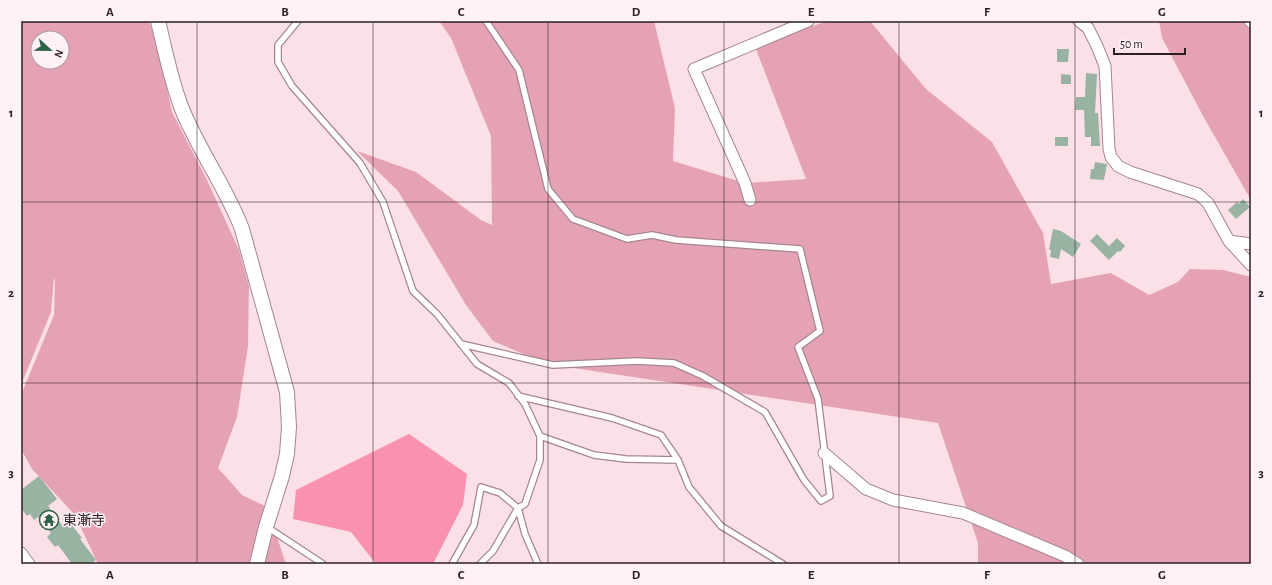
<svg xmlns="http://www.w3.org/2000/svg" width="1272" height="585" font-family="'Alegreya Sans','Noto Sans JP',sans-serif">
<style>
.green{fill:#e6a2b5;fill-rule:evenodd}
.water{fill:#f991b1}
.building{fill:#98b3a2}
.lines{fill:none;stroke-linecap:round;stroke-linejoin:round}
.service-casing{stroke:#a4868e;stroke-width:8}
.minor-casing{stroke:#a4868e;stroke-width:13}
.tertiary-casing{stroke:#a4868e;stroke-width:16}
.service{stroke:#fff;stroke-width:5.5}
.minor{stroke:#fff;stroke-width:11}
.tertiary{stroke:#fff;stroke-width:14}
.grid{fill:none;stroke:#2b1f22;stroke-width:1;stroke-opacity:0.55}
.labels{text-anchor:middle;stroke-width:3;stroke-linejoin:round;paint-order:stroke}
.poi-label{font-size:14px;fill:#2b1f22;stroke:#fff1f5;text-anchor:start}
.neatline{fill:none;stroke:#2b1f22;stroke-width:1.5}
.grid-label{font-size:13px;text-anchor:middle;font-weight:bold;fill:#2b1f22}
</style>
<rect width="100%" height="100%" fill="#fbe0e7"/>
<path class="green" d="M21,21H149L158,48L172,112L207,180L239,250L249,286L248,346L237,417L218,468L242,495L267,507L286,564H98L75,515L32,469L21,449V395L54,315L55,281L54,277L51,312L21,385ZM38,38H62V62H38Z
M439,21H654L675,108L673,161L745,183L806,179L754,44L829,21H870L926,89L992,142L1043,233L1051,284L1111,273L1149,295L1178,282L1190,269L1223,270L1251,277V564H978V543L938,423L547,364L493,341L466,305L398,191L357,151L416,172L481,220L492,225L491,136L451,38Z
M1159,21H1244L1251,32V200L1203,116L1162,38Z"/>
<path class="water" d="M409,434L467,474L463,505L433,564H376L351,532L293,519L296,490Z"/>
<path class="building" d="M1057,49H1069L1068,62H1057Z
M1086,73L1097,74L1095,113H1098L1100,146H1091V137H1085L1084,110H1075L1076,97H1085Z
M1061,74L1071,75V84H1061Z
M1055,137H1068V146H1055Z
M1095,162L1107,164L1104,180L1090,179L1091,169H1094Z
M1243,199L1250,207L1236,219L1228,210L1237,202L1239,204Z
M1053,229L1061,231L1081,244L1073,257L1061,249L1059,259L1050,257L1051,250H1049Z
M1097,234L1109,246L1117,238L1125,246L1120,252L1118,251L1109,260L1090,241Z
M39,476L57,499L48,506L62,525L68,520L82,538L80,539L96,560L91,564H72L58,545L55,547L47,537L51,533L38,517L34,520L30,514L27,516L21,508V490Z"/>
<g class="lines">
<g class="service-casing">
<path id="service" d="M298,21L278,45V62L292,86L360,163L383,202L413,291L437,314L477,364L509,383L525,404L540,436V460L525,504L518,508L500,493L481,487L474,525L452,564
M461,344L553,365L637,361L674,363L703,376L765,412L804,480L821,501L830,496L818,399L798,347L820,331L800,249L676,240L652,235L627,239L573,219L548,189L519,70L486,21
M518,396L612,418L661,435L678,460L689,487L721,526L783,564
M540,436L594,455L626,459L678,460
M518,508L525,534L538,564
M267,527L323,564
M480,564L493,551L518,508"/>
</g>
<g class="minor-casing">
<path id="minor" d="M1079,21L1088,28L1097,46L1105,66L1109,149L1111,157L1118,166L1130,172L1198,194L1208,203L1229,241L1251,265
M1250,21L1251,22
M750,200L745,183L694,69L808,21
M1229,241L1251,244
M824,453L866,489L893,500L963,513L1065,556L1078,564
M21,553L29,564"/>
</g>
<g class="tertiary-casing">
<path id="tertiary" d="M158,21C165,50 171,81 182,109C199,151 226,187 242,229L287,392L289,427L287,454L282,476L266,527L257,564"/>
</g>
<use href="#service" class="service"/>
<use href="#minor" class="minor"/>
<use href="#tertiary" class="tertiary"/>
</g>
<path class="grid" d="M197,21V564M373,21V564M548,21V564M724,21V564M899,21V564M1075,21V564M21,202H1251M21,383H1251"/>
<defs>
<g id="temple-ring" transform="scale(1)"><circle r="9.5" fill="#fff1f5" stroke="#2e6146" stroke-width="1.5"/><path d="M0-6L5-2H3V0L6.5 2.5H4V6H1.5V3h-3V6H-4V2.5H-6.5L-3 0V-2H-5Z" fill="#2e6146"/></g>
</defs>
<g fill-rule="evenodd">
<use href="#temple-ring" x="49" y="520"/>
</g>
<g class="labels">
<g class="poi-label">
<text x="63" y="525">東漸寺</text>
</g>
</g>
<rect width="1272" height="585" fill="none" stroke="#fff1f5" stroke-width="44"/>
<g transform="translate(50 50) rotate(112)"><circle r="19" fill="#fff1f5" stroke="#aa9da1"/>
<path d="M0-3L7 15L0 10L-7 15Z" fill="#2e6146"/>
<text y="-6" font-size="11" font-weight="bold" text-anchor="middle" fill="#2b1f22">N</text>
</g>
<path d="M1114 48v6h71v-6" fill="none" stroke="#2b1f22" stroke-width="2"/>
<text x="1120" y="48" font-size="12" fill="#2b1f22" stroke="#fff1f5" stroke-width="3" paint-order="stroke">50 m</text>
<rect x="22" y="22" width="1228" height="541" class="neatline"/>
<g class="grid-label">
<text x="110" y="16">A</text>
<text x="285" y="16">B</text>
<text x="461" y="16">C</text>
<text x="636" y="16">D</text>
<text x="811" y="16">E</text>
<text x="987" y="16">F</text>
<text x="1162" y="16">G</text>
<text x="11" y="117">1</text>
<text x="1261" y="117">1</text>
<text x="11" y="297">2</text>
<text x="1261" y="297">2</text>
<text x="11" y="477">3</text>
<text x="1261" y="477">3</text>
<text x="110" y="579">A</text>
<text x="285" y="579">B</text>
<text x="461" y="579">C</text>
<text x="636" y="579">D</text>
<text x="811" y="579">E</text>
<text x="987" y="579">F</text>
<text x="1162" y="579">G</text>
</g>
</svg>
